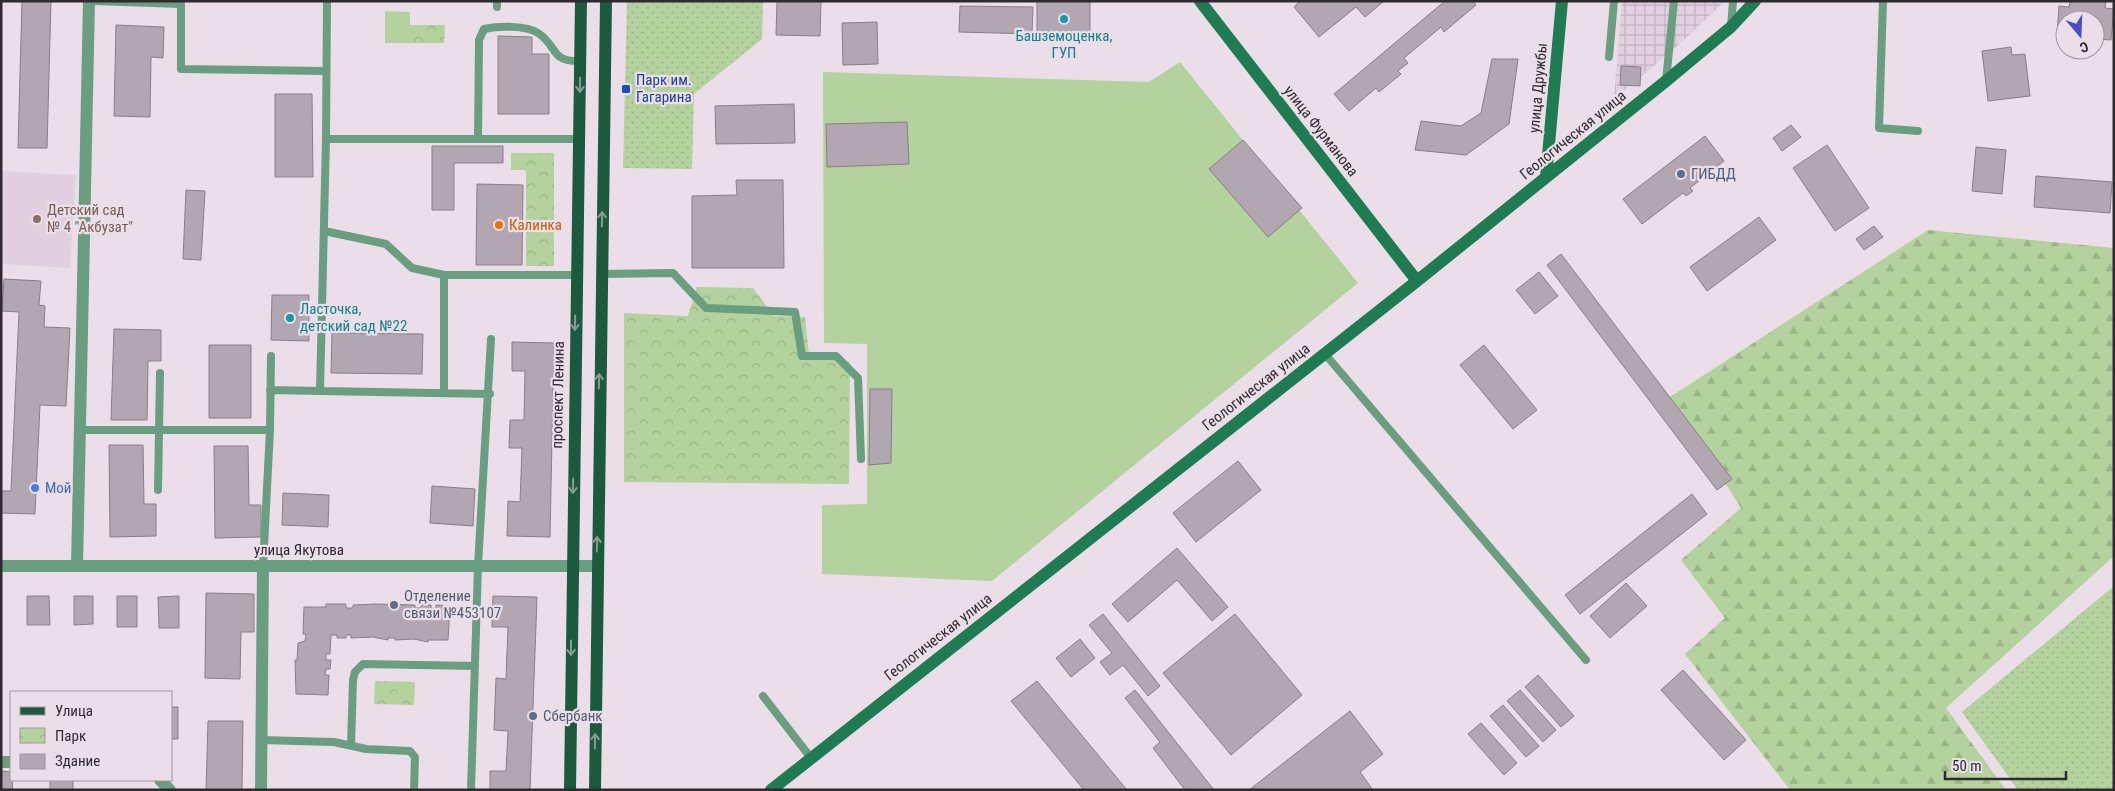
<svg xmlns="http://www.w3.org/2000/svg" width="2115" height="791" font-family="'Roboto Condensed',sans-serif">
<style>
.industrial{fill:url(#industrial-grid)}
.built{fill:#e2cfe0}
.grass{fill:url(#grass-dots)}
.forest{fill:url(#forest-firs)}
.park{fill:url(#park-crowns)}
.pitch{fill:#b3d29d}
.building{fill:#b2a6b1;stroke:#897e88}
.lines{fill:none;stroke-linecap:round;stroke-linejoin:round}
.lane{stroke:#699e81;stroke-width:8}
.street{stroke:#699e81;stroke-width:12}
.secondary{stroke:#1e7b52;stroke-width:12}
.primary{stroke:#1c5a3d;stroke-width:12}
.oneway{stroke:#849c93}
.culture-dot{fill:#0f9aa8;stroke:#ebdee9;stroke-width:2}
.transit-dot{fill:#1a4fb4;stroke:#ebdee9;stroke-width:2}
.service-dot{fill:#5c6f8a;stroke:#ebdee9;stroke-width:2}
.education-dot{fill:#8d6e63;stroke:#ebdee9;stroke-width:2}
.food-dot{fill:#e8710a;stroke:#ebdee9;stroke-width:2}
.shop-dot{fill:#3f7fe0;stroke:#ebdee9;stroke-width:2}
.labels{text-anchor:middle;stroke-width:4.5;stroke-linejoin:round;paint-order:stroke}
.culture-label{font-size:15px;fill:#0d838f;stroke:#ebdee9}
.transit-label{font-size:15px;fill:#164399;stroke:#ebdee9;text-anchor:start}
.street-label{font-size:15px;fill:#2f2a2e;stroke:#ebdee9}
.service-label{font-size:15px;fill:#4e5e75;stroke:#ebdee9;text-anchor:start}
.education-label{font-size:15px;fill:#785e54;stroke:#ebdee9;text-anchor:start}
.food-label{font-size:15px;fill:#c56008;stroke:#ebdee9;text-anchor:start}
.shop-label{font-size:15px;fill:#366cbe;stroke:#ebdee9;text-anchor:start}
</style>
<defs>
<pattern id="industrial-grid" width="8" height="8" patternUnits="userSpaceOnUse" patternTransform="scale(1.25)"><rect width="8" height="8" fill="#e2cfe0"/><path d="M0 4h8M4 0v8" fill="none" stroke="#c2b2c0"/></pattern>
<pattern id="grass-dots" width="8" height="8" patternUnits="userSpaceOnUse" patternTransform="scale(1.25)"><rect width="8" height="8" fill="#b3d29d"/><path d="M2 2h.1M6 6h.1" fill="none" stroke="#9ab488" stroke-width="1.8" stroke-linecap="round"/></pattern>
<pattern id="forest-firs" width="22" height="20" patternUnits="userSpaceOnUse" patternTransform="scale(1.25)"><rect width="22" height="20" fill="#b3d29d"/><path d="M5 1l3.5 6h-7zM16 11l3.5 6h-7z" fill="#9ab488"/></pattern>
<pattern id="park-crowns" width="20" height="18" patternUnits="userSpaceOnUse" patternTransform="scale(1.25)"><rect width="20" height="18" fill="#b3d29d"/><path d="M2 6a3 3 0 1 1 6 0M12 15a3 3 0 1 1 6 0" fill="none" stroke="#9ab488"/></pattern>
</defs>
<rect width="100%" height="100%" fill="#ebdee9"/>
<path class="industrial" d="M1622,1H1725L1681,43L1614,99Z"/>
<path class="built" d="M1,171L76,175L70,268L1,264Z"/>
<path class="grass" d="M627,1H763L762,39L694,94L692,169L623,168Z
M2114,586V790H2018L1962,712Z"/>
<path class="forest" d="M1928,230L2114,248V556L1946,708L2006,790H1790L1685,654L1725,618L1681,560L1741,508L1670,397Z"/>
<path class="park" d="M410,25H445L444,43H410Z
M511,153H554V266H526V170H511Z
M697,287L753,288L774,316L805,317L809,355L850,362L849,484L624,482V313L688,316Z
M375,681L415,682L414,705L374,704Z"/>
<path class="pitch" d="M385,11L410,12V43H385Z
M1180,62L1358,283L992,581L822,574V505L867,504V344L824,343L823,72L1149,82Z"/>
<path class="building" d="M22,1H51L47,148H18Z
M777,1H821L820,36L776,35Z
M1037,1H1090V39L1037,38Z
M1300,1H1382L1383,2L1365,17L1356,7L1319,37L1294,7Z
M1445,1H1473L1476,5L1444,32L1441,27L1404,58L1408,63L1398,71L1401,74L1379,92L1376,88L1349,111L1334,94Z
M2070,1H2106L2105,8L2114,9L2111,40L2095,39V20H2065V37L2057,36L2059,6L2069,7Z
M960,6L1033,7L1032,34L959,32Z
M877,22L878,64L843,65L842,23Z
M116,25L164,27L163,58L151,57L150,117L114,116Z
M498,36L532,37V54H549V114H498Z
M2011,47L2012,55L2025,54L2030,96L1988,101L1982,51Z
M1492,59H1518L1509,124L1466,155L1415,150L1421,121L1461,126L1481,113Z
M1621,66L1641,67L1640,86L1620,85Z
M275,94H312L313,177H275Z
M794,104L795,143L716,144L715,106Z
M907,122L909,164L827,167L826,124Z
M1791,125L1801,137L1782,151L1773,138Z
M1705,136L1724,161L1690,188L1693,191L1686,196L1683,193L1642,224L1623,199Z
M1243,140L1302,208L1268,237L1209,169Z
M1827,145L1869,208L1835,231L1793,168Z
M432,146H503V163H454V210H432Z
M1976,147L2006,150L2002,194L1972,191Z
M2036,176L2112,182L2110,213L2034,207Z
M736,180H783L784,268H692V196L737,195Z
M477,184L523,185L522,265H476Z
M186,190L205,191L201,260L183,259Z
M1759,217L1776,240L1707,291L1690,267Z
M1874,226L1883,237L1864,250L1856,239Z
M1561,254L1732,479L1717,490L1547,265Z
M1539,272L1558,296L1535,314L1516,290Z
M4,279L41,281L39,305L45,306L44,327L70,328L66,406L40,405L35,514L1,513V491H11L19,312L2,311Z
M272,295H309V341L271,340Z
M114,329L161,330V361H148L147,420H111Z
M332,333L423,334L422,374L331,373Z
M512,342L554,343L550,537L507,536L508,501L520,502L522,448H509L510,420H524L525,371H512Z
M209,345H251V418H209Z
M1484,345L1537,410L1513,429L1460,365Z
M870,389H892L891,463L869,465Z
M109,445H143L144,504H156V536L110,537Z
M214,446H248L249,505H261V537L215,538Z
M1238,461L1261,490L1196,542L1173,513Z
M432,486L475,489L473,526L430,523Z
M283,493L329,495L328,527L282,525Z
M1692,494L1707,514L1580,614L1565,595Z
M1177,548L1228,607L1212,621L1177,580L1128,622L1112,604Z
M1626,583L1647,606L1610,638L1590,616Z
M206,593L254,594V632H241L240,679L205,678Z
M27,596H49L50,625H27Z
M74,596H93V624L74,625Z
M117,596H137V627H117Z
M179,596V628H159L158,597Z
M493,596L537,597L530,790H490V771H506L508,731L494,730L496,678L506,679L508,627H492Z
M326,604H346V608H353V605L376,604L415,605V608H421V605H431V608L436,609V605L450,606L448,640H428V642L414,639L395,640V638H388V640L373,637L351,638V635H346V638H337V635H331L330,654H326V660H331L330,669H326L325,675H329L328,695L296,694L295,660H297L298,643L305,641L306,634H303L304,607H326Z
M1103,614L1160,686L1148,696L1123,665L1110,675L1100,662L1112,653L1089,625Z
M1235,614L1302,695L1231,755L1163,673Z
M1080,639L1095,658L1071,677L1056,658Z
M1683,670L1746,740L1724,760L1661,690Z
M1538,675L1574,716L1561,727L1525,687Z
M1037,681L1127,790H1084L1011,701Z
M1135,690L1214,790H1185L1153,748L1160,742L1125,698Z
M1520,690L1556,730L1543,742L1507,701Z
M1503,705L1539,746L1526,757L1490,716Z
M171,707H178V739H171Z
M1350,711L1383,754L1360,772L1373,790H1249Z
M208,721H243L242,790H206Z
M1481,723L1517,763L1504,775L1468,734Z
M1,771L11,772L13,790H1Z
M50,780H73V790H50Z"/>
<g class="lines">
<path class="lane" d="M94,1L181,4V69L326,71
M327,1L326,139L320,391L490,394
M1883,1L1879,128L1918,131
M497,7V1
M1731,27L1733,1
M1609,57L1614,1
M1666,81L1674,1
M326,139H579
M478,139L479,40L484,29C498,26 526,25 538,33C558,46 550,62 580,61
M324,231L386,244L412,268L444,275H575
M601,274L673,273L706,308L795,312L802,356H836L858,378L861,459
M1325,354L1586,660
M270,390L320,391
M444,393V275
M80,430H270
M158,490L160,373
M263,566L270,430L271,356
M763,696L811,758
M261,740L334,742L366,749L410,751L415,757L414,790
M351,746L353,680L355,672L363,664L475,666
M471,790L478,566L491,339"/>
<path class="street" d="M1,566H597
M77,566L89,1
M1,762H11
M160,780L170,790
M261,790L263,566"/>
<path class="secondary" d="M1200,1L1417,281
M1546,177L1562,1
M771,790L1417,281L1666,81L1731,27L1755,1"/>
<path class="primary" d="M570,790L581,1
M595,790L606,1"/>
</g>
<defs><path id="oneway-shaft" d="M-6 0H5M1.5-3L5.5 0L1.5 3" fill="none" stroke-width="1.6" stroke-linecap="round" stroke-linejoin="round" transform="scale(1.25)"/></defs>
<g class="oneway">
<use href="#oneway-shaft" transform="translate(580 85) rotate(91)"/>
<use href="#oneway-shaft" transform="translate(602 219) rotate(-89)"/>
<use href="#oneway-shaft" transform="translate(575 323) rotate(91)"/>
<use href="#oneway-shaft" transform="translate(599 381) rotate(-89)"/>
<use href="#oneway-shaft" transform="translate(573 486) rotate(91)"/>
<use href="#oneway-shaft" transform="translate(597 544) rotate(-89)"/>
<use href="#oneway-shaft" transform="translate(571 648) rotate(90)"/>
<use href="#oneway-shaft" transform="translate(595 741) rotate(-89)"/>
</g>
<g class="culture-dot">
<circle cx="1064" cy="19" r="5"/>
<circle cx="290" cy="318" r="5"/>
</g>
<rect class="transit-dot" x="621" y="84" width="10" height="10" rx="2.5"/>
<g class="service-dot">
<circle cx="1681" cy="174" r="5"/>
<circle cx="394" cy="605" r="5"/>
<circle cx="533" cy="716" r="5"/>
</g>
<circle class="education-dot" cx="37" cy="219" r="5"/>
<circle class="food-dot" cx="499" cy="225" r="5"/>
<circle class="shop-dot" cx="35" cy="488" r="5"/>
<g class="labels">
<g class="culture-label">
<text x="1064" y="41">Башземоценка,<tspan x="1064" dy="17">ГУП</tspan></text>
<text x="300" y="314" text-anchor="start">Ласточка,<tspan x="300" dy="17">детский сад №22</tspan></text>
</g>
<g class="transit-label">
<text x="636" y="85">Парк им.<tspan x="636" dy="17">Гагарина</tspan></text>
</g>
<g class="street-label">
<text transform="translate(1538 88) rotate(-85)" y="5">улица Дружбы</text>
<text transform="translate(1321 131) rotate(52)" y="5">улица Фурманова</text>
<text transform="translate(1573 135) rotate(-39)" y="5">Геологическая улица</text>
<text transform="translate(1256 387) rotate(-38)" y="5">Геологическая улица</text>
<text transform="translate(558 395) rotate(-89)" y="5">проспект Ленина</text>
<text x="299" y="555">улица Якутова</text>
<text transform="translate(938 637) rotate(-38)" y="5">Геологическая улица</text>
</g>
<g class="service-label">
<text x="1691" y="179">ГИБДД</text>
<text x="404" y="601">Отделение<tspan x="404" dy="17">связи №453107</tspan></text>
<text x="543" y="721">Сбербанк</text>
</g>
<g class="education-label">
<text x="47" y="215">Детский сад<tspan x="47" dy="17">№ 4 "Акбузат"</tspan></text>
</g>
<g class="food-label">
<text x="509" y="230">Калинка</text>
</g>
<g class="shop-label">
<text x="45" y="493">Мой</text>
</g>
</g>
<rect width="2115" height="791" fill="none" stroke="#2f2a2e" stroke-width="5"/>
<rect x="10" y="691" width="162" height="90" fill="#ebdee9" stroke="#a0969e"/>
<rect x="20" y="707" width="25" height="8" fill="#1c5a3d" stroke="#a0969e"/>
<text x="55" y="716" font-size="15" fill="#2f2a2e">Улица</text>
<rect x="20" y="728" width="25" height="15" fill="url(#park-crowns)" stroke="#a0969e"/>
<text x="55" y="741" font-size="15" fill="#2f2a2e">Парк</text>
<rect x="20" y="754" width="25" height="15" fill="#b2a6b1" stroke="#a0969e"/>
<text x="55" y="766" font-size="15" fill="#2f2a2e">Здание</text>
<g transform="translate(2080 35) rotate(161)"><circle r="24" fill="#ebdee9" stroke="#a0969e"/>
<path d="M0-4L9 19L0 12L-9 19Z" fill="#4a4ec4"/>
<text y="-8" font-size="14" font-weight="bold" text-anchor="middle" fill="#2f2a2e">С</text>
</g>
<path d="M1945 771v8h121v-8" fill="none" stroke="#2f2a2e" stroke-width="2.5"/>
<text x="1952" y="771" font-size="15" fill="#2f2a2e" stroke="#ebdee9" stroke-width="4" paint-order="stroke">50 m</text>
</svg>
